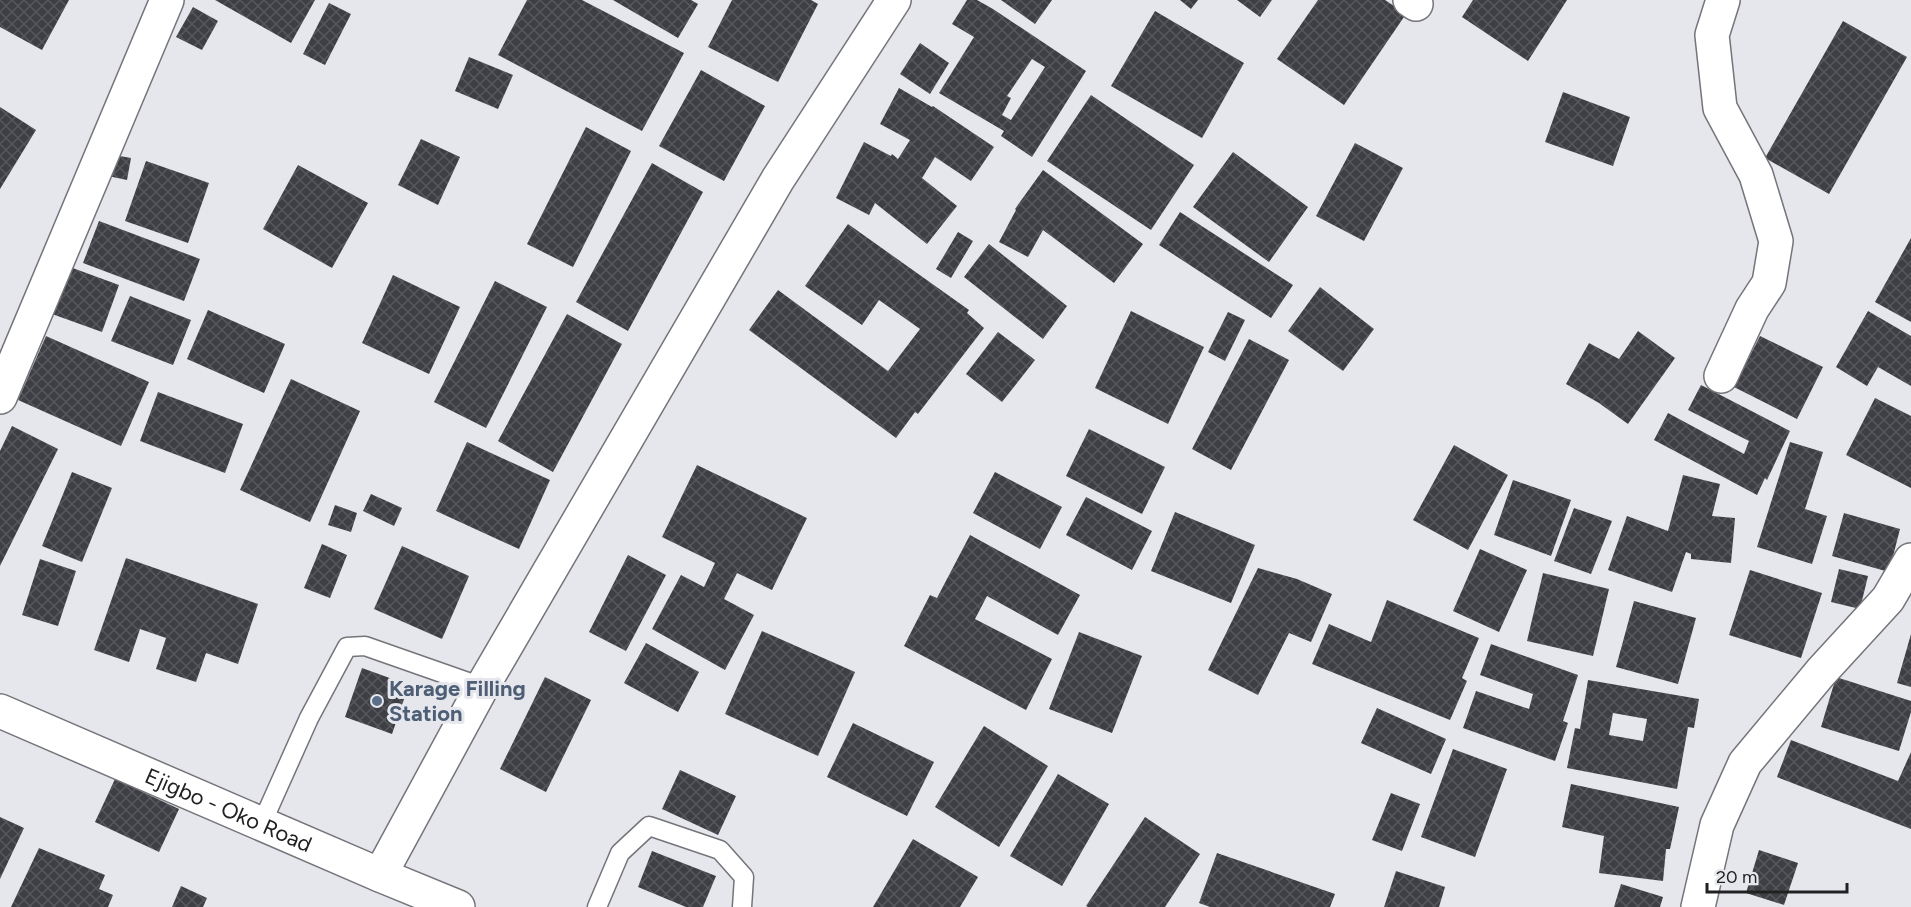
<svg xmlns="http://www.w3.org/2000/svg" width="1911" height="907" font-family="Figtree,sans-serif">
<style>
.building{fill:url(#building-cross-hatch);fill-rule:evenodd}
.lines{fill:none;stroke-linecap:round;stroke-linejoin:round}
.service-casing{stroke:#74747a;stroke-width:21}
.minor-casing{stroke:#74747a;stroke-width:36}
.primary-casing{stroke:#74747a;stroke-width:36}
.service{stroke:#fff;stroke-width:18}
.minor{stroke:#fff;stroke-width:33}
.primary{stroke:#fff;stroke-width:33}
.service-dot{fill:#5c6f8a;stroke:#e6e6ed;stroke-width:2}
.labels{text-anchor:middle;stroke-width:6;stroke-linejoin:round;paint-order:stroke}
.service-label{font-size:22px;font-weight:bold;fill:#4e5e75;stroke:#e6e6ed;text-anchor:start}
.street-label{font-size:22px;fill:#212124;stroke:#e6e6ed}
</style>
<defs>
<pattern id="building-cross-hatch" width="8" height="8" patternUnits="userSpaceOnUse" patternTransform="scale(1.5)"><rect width="8" height="8" fill="#3e3f44"/><path d="M0 0l8 8M0 8l8-8" fill="none" stroke="#57585c"/></pattern>
</defs>
<rect width="100%" height="100%" fill="#e6e6ed"/>
<path class="building" d="M0,0H69L42,50L0,27Z
M215,0H315L291,43Z
M527,0H582L684,53L642,131L498,55Z
M613,0H691L698,4L678,38Z
M732,0H811L818,4L778,82L708,47Z
M967,0H977L993,9L1086,71L1032,157L1001,136L1004,131L939,93L974,37L952,24ZM1032,59L1045,67L1011,120L1002,115L1011,98L1007,96Z
M1001,0H1052L1035,24Z
M1180,0H1198L1191,9Z
M1237,0H1272L1260,17Z
M1318,0H1385L1406,14L1344,105L1277,59Z
M1473,0H1567L1528,61L1462,17Z
M329,3L351,14L325,65L303,54Z
M193,7L218,21L202,50L176,37Z
M1155,11L1244,63L1202,138L1111,86Z
M1843,21L1907,57L1829,194L1765,158Z
M920,43L949,63L930,94L900,74Z
M469,57L513,75L498,109L455,91Z
M701,70L765,106L724,181L659,146Z
M899,88L932,107L933,106L994,147L971,181L935,157L922,178L957,206L927,244L875,203L869,215L836,198L864,142L891,156L892,154L898,159L910,140L880,124Z
M1563,92L1630,117L1613,166L1545,142Z
M1091,95L1194,165L1151,230L1047,161Z
M0,107L36,130L0,189Z
M586,127L631,151L573,267L527,244Z
M421,139L460,157L438,205L398,185Z
M1355,143L1403,168L1364,241L1316,216Z
M1233,152L1308,207L1269,262L1193,207Z
M108,154L131,158L127,180L103,175Z
M146,161L209,183L188,243L125,221Z
M652,163L703,192L628,331L576,302Z
M298,165L368,203L332,268L263,229Z
M1043,170L1143,244L1114,283L1043,230L1028,257L999,242L1016,210L1015,209Z
M1180,212L1293,285L1271,318L1159,245Z
M99,221L200,259L184,301L83,263Z
M848,224L969,310L967,313L984,328L918,414L915,412L896,438L749,330L778,290L888,371L920,329L879,300L862,325L805,286Z
M958,232L973,241L951,278L936,269Z
M1911,238V322L1875,302Z
M989,244L1067,306L1043,339L964,277Z
M59,263L119,285L102,332L41,310Z
M393,275L460,307L429,374L362,343Z
M495,281L547,307L486,428L434,402Z
M1320,287L1374,329L1343,371L1288,331Z
M130,296L191,320L173,365L111,341Z
M208,310L285,344L264,393L187,359Z
M1131,311L1204,347L1168,424L1095,388Z
M1868,311L1911,336V386L1878,367L1867,386L1836,367Z
M1228,312L1245,320L1225,361L1208,352Z
M567,314L622,344L553,472L498,441Z
M1638,331L1675,358L1628,424L1599,403L1566,384L1589,343L1619,359Z
M998,332L1035,360L1002,402L966,374Z
M46,336L149,382L121,446L18,400Z
M1760,336L1823,367L1797,419L1734,387Z
M1249,339L1289,360L1231,470L1192,449Z
M291,379L360,411L310,522L240,490Z
M1701,385L1790,431L1767,480L1765,478L1757,495L1654,440L1668,413L1744,454L1749,441L1688,410Z
M158,392L243,424L225,473L140,441Z
M1875,398L1911,416V488L1846,455Z
M12,426L58,449L0,566V451Z
M1089,429L1165,467L1142,514L1066,476Z
M467,442L550,480L519,549L436,511Z
M1790,442L1823,452L1805,509L1827,516L1812,564L1757,547Z
M1454,445L1508,475L1468,550L1413,520Z
M697,465L807,518L772,590L737,573L724,599L754,615L725,670L652,629L681,575L704,587L715,563L662,537Z
M72,472L112,488L82,562L42,546Z
M995,472L1062,507L1040,549L973,513Z
M1683,475L1720,484L1712,516L1735,518L1731,563L1691,559V554L1686,552L1672,592L1608,570L1627,516L1668,531Z
M1513,480L1571,500L1551,556L1494,535Z
M371,494L402,508L394,526L363,511Z
M1086,497L1152,531L1132,570L1066,535Z
M335,505L357,513L351,532L328,525Z
M1574,508L1612,521L1591,574L1554,561Z
M1175,512L1255,545L1231,603L1151,571Z
M1844,513L1900,529L1889,572L1832,556Z
M970,535L1080,595L1058,635L987,596L975,619L1052,659L1026,710L904,646L930,595L937,598Z
M322,544L347,555L330,598L304,588Z
M402,546L469,576L442,639L374,609Z
M1480,549L1527,570L1499,632L1453,611Z
M628,555L666,575L626,651L589,632Z
M126,558L258,604L238,664L206,653L196,682L156,669L166,638L140,629L129,662L94,650Z
M40,559L76,571L58,626L22,615Z
M1258,568L1297,579L1332,594L1311,642L1289,633L1258,695L1208,670Z
M1839,569L1868,576L1860,609L1831,602Z
M1750,570L1822,593L1801,658L1729,635Z
M1543,573L1609,589L1593,656L1527,641Z
M1387,600L1479,638L1462,678L1467,681L1450,720L1312,664L1329,624L1371,642Z
M1634,601L1696,618L1678,684L1616,667Z
M762,631L855,672L818,756L725,714Z
M1079,632L1142,656L1112,733L1049,709Z
M1911,634V687L1897,683Z
M646,643L699,672L678,712L624,683Z
M1491,644L1578,675L1563,721L1568,723L1555,761L1463,728L1476,691L1529,709L1533,694L1480,675Z
M362,668L409,685L392,734L345,717Z
M545,677L591,700L546,792L500,769Z
M1836,677L1911,701V712L1899,751L1821,727Z
M1588,680L1699,699L1694,728L1688,727L1677,789L1567,768L1575,728L1580,729ZM1613,713L1647,719L1643,741L1609,735Z
M1377,708L1446,739L1431,774L1361,743Z
M853,723L934,762L907,816L827,777Z
M984,726L1048,766L999,847L935,807Z
M1791,740L1898,781L1911,752V829L1777,777Z
M1453,749L1507,769L1475,857L1421,837Z
M680,770L736,796L718,835L662,809Z
M1058,774L1109,804L1062,886L1010,856Z
M115,779L179,809L159,852L95,822Z
M1571,784L1679,807L1670,849H1666L1663,881L1599,873L1604,836L1562,827Z
M1391,793L1420,804L1402,851L1372,840Z
M0,817L24,828L0,879Z
M1145,817L1200,854L1165,907H1088L1086,906Z
M913,839L978,877L960,907H873Z
M39,848L105,875L99,889L113,895L108,907H11Z
M1759,850L1798,863L1784,905L1746,893Z
M652,851L716,876L703,907H686L638,887Z
M1217,853L1335,894L1330,907H1210L1199,903Z
M1396,871L1445,887L1439,907H1384Z
M1621,884L1663,897L1660,907H1614Z
M181,886L207,898L203,907H172Z"/>
<g class="lines">
<g class="service-casing">
<path id="service" d="M262,823L309,718L347,647L365,646L482,687
M597,907L620,853L649,826L720,850L744,877L742,907"/>
</g>
<g class="minor-casing">
<path id="minor" d="M1410,0L1416,4
M1721,376L1752,309L1769,283L1776,241L1756,175L1720,108L1712,35L1723,0
M0,397L167,0
M380,875L482,687L778,179L894,0
M1698,907L1717,825L1745,763L1821,672L1888,599L1911,560"/>
</g>
<g class="primary-casing">
<g id="primary">
<path id="s1" d="M0,711L380,875L458,907"/>
</g>
</g>
<use href="#service" class="service"/>
<use href="#minor" class="minor"/>
<use href="#primary" class="primary"/>
</g>
<circle class="service-dot" cx="377" cy="701" r="6"/>
<g class="labels">
<g class="service-label">
<text x="389" y="696">Karage Filling<tspan x="389" dy="25">Station</tspan></text>
</g>
<g class="street-label">
<text dy="8" stroke="none"><textPath href="#s1" startOffset="249">Ejigbo - Oko Road</textPath></text>
</g>
</g>
<path d="M1707 883v9h140v-9" fill="none" stroke="#212124" stroke-width="3"/>
<text x="1716" y="883" font-size="18" fill="#212124" stroke="#e6e6ed" stroke-width="4.5" paint-order="stroke">20 m</text>
</svg>
